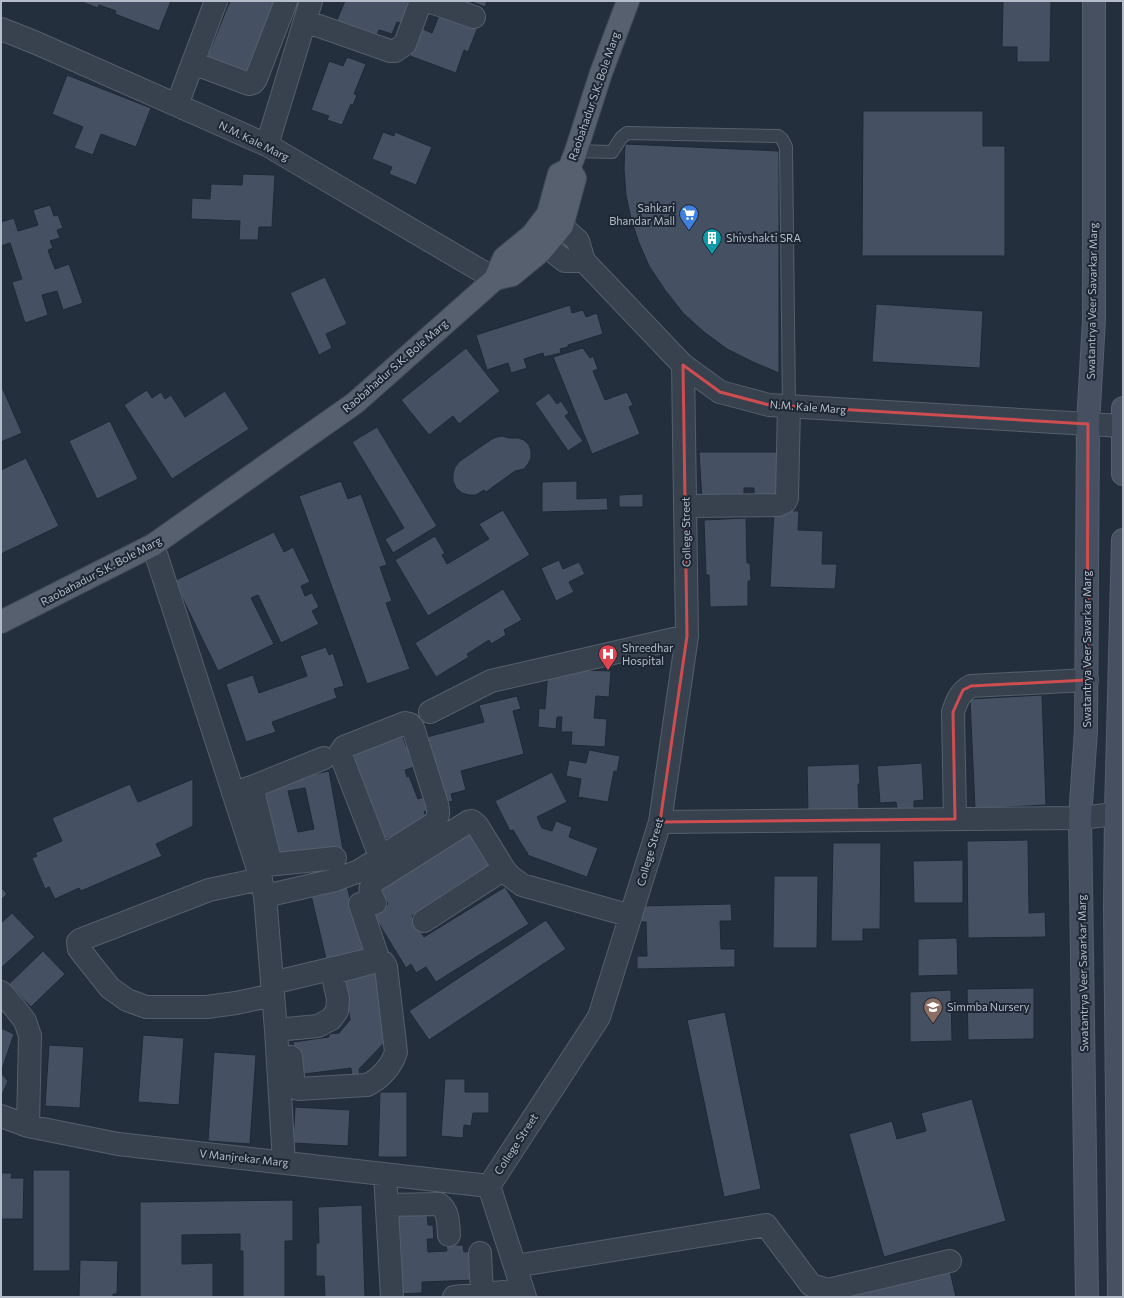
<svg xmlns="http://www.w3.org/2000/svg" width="1124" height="1298" font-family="Commissioner,sans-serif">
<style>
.building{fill:#455162;stroke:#1f2835;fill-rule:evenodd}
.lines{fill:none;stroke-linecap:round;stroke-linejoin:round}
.service-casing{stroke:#565f6c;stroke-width:14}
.minor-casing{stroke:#565f6c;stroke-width:24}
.tertiary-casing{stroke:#565f6c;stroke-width:24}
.secondary-casing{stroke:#565f6c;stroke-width:24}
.primary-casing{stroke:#414a57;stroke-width:24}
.service{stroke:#38414e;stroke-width:12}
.minor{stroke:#38414e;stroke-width:22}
.tertiary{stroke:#38414e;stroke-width:22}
.secondary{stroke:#465061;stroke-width:22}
.primary{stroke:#56606e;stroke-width:22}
.marked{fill:none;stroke:#ce4d50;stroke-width:3;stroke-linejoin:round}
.labels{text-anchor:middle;stroke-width:4;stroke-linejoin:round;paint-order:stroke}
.street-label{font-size:11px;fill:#b4bcc9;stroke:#1d2633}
.poi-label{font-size:11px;fill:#b4bcc9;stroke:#1d2633;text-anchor:start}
</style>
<rect width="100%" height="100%" fill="#242f3e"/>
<path class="building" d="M79,1H171L159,31L115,14L116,11L99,5L98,8Z
M230,1H284L253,78L206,60Z
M345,1H405L416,5L408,26L397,22L392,34L379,30L374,43L334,27Z
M470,1H487L485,7Z
M992,1H1051L1050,62H1017V47H1002L1003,2Z
M440,13L478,27L468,52L464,50L456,73L410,56L421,28L432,33Z
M347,57L366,64L354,94L357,95L353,105L351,104L342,125L327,120L329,116L311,110L329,61L343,66Z
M67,75L151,108L136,147L101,134L93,155L74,148L83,127L52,114Z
M863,111H983V146H1005V256H862Z
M383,132L394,136L395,132L432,147L416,185L389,174L392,167L372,159Z
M625,144L779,151V373L753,362L727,349L704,332L683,313L665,290L649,266L639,243L631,219L626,195L624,169Z
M243,174L275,175L272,227H259L258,240H239L240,221L191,219L192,198L210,199L211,184L242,185Z
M50,205L54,216L58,215L63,228L57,230L60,238L50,241L53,248L48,250L55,269L69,264L83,303L63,310L57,291L42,295L48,315L25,323L12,282L22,279L10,243L1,246V222L14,218L18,231L38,225L33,210Z
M325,277L347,324L326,334L332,348L319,355L290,293Z
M876,304L983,311L980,368L872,362Z
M570,305L572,313L583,310L586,317L597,313L603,334L568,345V347L560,349L561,353L544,357L543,353L533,356L524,359L527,368L511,373L508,363L487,370L476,335Z
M466,348L500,391L459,424L453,416L429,435L401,400Z
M583,348L590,358L593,356L598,369L593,371L605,400L627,392L633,405L629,407L640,434L592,454L553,357Z
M1,387H2L22,433L1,442Z
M147,390L152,398L161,392L165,399L171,395L185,417L225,391L249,429L172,479L124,405Z
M549,393L557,404L561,401L569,413L565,416L583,441L568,451L535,403Z
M110,421L138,479L97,499L69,441Z
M377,427L437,526L393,553L385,539L404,528L352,442Z
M502,436L509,438H518L524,440L529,445L531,451V458L528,464L524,469L515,471L486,492L484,490L476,495H469L462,493L456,488L453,481V474L455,467L460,461L492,439L497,437Z
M699,452H781L778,497L754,498V488H744V499L702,500Z
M26,458L59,526L1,554V470Z
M341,481L348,499L361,494L387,565L380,567L392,601L386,603L410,669L367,684L299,496Z
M577,481V499L607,498L608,510L542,512V482Z
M643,494V507H619V495Z
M503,510L530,555L428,616L395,560L435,536L445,553L442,555L447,564L489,539L479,524Z
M774,510L799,511L798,530L823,531L822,564H837L835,589L770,587Z
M746,518L747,563H750L751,581H748V606L710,607L709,575H706L704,520Z
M274,532L284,552L293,547L310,582L301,586L305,596L312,593L319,607L312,611L319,624L281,643L258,595L251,598L274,644L218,671L174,581Z
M559,560L563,569L579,562L585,574L569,582L574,592L556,601L541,568Z
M503,589L522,620L504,630L506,635L491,644L489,640L467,654L469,657L436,677L415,643Z
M326,647L329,655L333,653L344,686L334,689L337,698L272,722L276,732L246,742L226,684L253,675L259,693L307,676L300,656Z
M548,669L611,671L609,697L596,696L594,718L607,719L605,747L571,745L572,732H561L562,717H557L556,729L538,727L539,708L545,709Z
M1042,695L1046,805L975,809L970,699Z
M517,696L521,709L513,711L524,754L461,771L466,790L451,794L453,801L440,804L423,738L484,722L479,705Z
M402,734L406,746L412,743L417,755L410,757L414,767L405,770L407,777L409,776L418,799L426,796L431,809L424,812L428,821L384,840L346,753Z
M589,750L620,756L617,772L614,771L608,802L578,797L581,779L566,776L569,760L586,763Z
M922,763L924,800L914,801V809H897L896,802L880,803L877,766Z
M859,764L860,784H858L859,809L808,811L807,766Z
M329,771L344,855L273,856L259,792L283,786L282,781ZM305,788L314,829L298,832L288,791Z
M552,772L567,802L537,817L542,828L552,831L556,821L572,827L569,837L598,848L587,877L527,855L528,852L527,853L513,830L510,831L495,801Z
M193,779V826L156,844L162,856L81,891L79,888L55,899L49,887L45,889L32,858L37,856L35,853L62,841L52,818L130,784L138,802Z
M468,828L492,866L412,916L424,937L505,887L529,924L436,982L426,967L416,973L411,964L406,968L373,914L388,904L377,885Z
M1028,840L1029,913L1045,912L1046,937L968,938L967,841Z
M833,843H881L880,929H863V941H831Z
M963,860V903H914L913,861Z
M774,876H818L817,948H773Z
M347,886L354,915L371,957L328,967L311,895Z
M1,887L7,894L1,900Z
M731,904L732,921H720L721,949H735V967L637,969V956H647L646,922H639V906Z
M12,913L35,937L1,968V923Z
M546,920L566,949L429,1040L409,1011Z
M957,938L958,975L918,976V939Z
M43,951L65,974L31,1007L9,984Z
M379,969L389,1038L359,1069L360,1077L352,1078L351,1068L297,1075L293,1042L329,1037V1034L339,1033L350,1020L343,974Z
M1034,988V1039L968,1040L967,989Z
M951,990L952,1041L910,1042V992Z
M725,1012L761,1189L724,1197L687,1020Z
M1,1028L14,1034L1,1072Z
M143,1035L184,1038L179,1105L138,1102Z
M49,1045L84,1047L80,1108L45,1106Z
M214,1052L256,1055L250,1144L208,1141Z
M1,1073L8,1081L1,1097Z
M445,1079H465V1092H489V1113H473L471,1126L464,1125L463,1138L441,1136Z
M380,1092H407V1157H378Z
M972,1099L1006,1221L884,1257L849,1134L892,1121L897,1139L926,1131L921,1113Z
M295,1107L350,1110L348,1146L293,1143Z
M33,1170H70V1271H33Z
M1,1173H12L11,1178H24L23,1219H1Z
M293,1200V1241H285V1297H243V1251H240V1234L182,1235V1264L213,1263V1297H140V1202Z
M362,1205L365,1297H325L324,1276H316V1243H319L318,1207Z
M427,1213L428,1225H433L434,1239H427L428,1252L447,1251L446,1245H463L464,1252L474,1251L475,1280L422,1282V1293L396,1294L392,1214Z
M80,1260L118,1261L117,1294H113V1297H79Z
M949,1267L956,1297H821Z"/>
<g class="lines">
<g class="service-casing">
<path id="service" d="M576,151L612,152L621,138L627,133L778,136L782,139L786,147L789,406"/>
</g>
<g class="minor-casing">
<path id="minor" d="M428,1L474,17
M305,21L390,51H395L405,44L421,1
M1,29L34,42L267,145L495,279
M193,63L249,84L253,83L256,79L286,1
M177,105L216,1
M267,145L311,1
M685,506L778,505L785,502L787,498L789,406
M153,545L257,866L265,896L276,1030L284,1162
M430,712L491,681L687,636
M252,787L271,864
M233,793L252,787L324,758
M955,819L953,712C957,700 960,692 971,686L1087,680
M660,822L1080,818L1123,813
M257,866L335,858
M261,879L209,890L80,940L78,942L79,949L110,988L127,1000L146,1007H207L236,1003L273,995
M265,896L335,880L359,871L433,824C439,817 439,813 437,804L413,728L410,724L405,723L344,747L340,753L381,859
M375,903C371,895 368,891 373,882L468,822L472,821L477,825L504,869
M424,921L504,869L510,876L522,885L631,916
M272,983L372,959L377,955L360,904
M1,992L15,1008L25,1021L30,1036L28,1126
M276,1030L318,1026L331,1019L337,1011L338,999L333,976L337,972L378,961L383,962L386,967L396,1052C392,1066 380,1079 367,1085L298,1089L294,1086L291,1057
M1,1116L28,1126L118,1144L489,1186
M385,1174L392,1297
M387,1205L439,1204C449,1211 448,1223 449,1235
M480,1253L482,1294
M515,1266L766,1225L811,1285L828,1290L950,1261
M454,1297L522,1290
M525,1297L489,1186L599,1017L660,822L687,636L683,365"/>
</g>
<g class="tertiary-casing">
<path id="tertiary" d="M548,214L578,241L584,261
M532,235L565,261H584L683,365L720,392L769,405L1122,426"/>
</g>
<g class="secondary-casing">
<path id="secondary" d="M1123,408V474
M1087,1297L1080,818L1086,730L1088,424L1094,320V1
M1119,1297L1115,907L1116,813L1123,540"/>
</g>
<g class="primary-casing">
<path id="primary" d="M495,279L512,275L541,251L562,226L575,178L569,169
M1,622L153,545L355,403L495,279L504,258L532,235L548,214L559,174L569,169L576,151L601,73L628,1"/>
</g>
<use href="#service" class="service"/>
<use href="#minor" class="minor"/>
<use href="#tertiary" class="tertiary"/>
<use href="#secondary" class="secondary"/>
<use href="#primary" class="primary"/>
</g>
<path class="marked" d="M683,365L720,392L769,405L1088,424L1087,680L971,686L963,690L953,712L955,819L660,822L687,636Z"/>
<defs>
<g id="supermarket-pin" transform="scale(1)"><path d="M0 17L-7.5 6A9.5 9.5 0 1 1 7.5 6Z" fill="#3f7fe0" stroke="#1d2633"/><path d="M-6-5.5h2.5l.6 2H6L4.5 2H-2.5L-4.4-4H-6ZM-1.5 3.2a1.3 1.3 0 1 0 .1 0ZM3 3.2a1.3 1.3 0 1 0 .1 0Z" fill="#fff"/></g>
<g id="building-pin" transform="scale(1)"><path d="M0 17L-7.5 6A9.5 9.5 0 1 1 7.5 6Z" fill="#0f9aa8" stroke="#1d2633"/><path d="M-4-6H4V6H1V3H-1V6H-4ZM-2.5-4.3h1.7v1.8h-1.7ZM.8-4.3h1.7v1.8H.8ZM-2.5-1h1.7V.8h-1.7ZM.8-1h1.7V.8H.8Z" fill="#fff"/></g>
<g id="hospital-pin" transform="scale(1)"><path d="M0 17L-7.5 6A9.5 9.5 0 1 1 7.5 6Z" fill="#e0444e" stroke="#1d2633"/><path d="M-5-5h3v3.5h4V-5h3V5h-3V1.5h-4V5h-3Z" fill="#fff"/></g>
<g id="school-pin" transform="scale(1)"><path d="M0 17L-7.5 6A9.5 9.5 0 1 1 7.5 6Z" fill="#8d6e63" stroke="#1d2633"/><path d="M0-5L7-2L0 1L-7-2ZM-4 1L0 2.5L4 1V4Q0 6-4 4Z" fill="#fff"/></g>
</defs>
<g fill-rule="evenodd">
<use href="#supermarket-pin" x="689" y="214"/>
<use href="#building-pin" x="712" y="238"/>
<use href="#hospital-pin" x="608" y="654"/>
<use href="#school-pin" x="933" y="1007"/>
</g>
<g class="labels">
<g class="street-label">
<text transform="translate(594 96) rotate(-71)" y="4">Raobahadur S.K. Bole Marg</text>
<text transform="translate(254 141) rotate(26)" y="4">N.M. Kale Marg</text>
<text transform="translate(1092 301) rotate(-89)" y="4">Swatantrya Veer Savarkar Marg</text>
<text transform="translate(395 366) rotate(-41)" y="4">Raobahadur S.K. Bole Marg</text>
<text transform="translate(808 407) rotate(4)" y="4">N.M. Kale Marg</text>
<text transform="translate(686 532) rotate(-91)" y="4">College Street</text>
<text transform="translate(101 571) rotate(-28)" y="4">Raobahadur S.K. Bole Marg</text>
<text transform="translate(1087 649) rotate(-90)" y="4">Swatantrya Veer Savarkar Marg</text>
<text transform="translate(650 852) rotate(-74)" y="4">College Street</text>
<text transform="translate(1083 973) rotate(-91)" y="4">Swatantrya Veer Savarkar Marg</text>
<text transform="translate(516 1144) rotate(-57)" y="4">College Street</text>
<text transform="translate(244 1158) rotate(6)" y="4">V Manjrekar Marg</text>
</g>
<g class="poi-label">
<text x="675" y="212" text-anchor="end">Sahkari<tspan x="675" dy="13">Bhandar Mall</tspan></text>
<text x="726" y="242">Shivshakti SRA</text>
<text x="622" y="652">Shreedhar<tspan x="622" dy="13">Hospital</tspan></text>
<text x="947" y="1011">Simmba Nursery</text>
</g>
</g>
<rect width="1124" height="1298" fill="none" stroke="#b4bcc9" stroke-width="4"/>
</svg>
